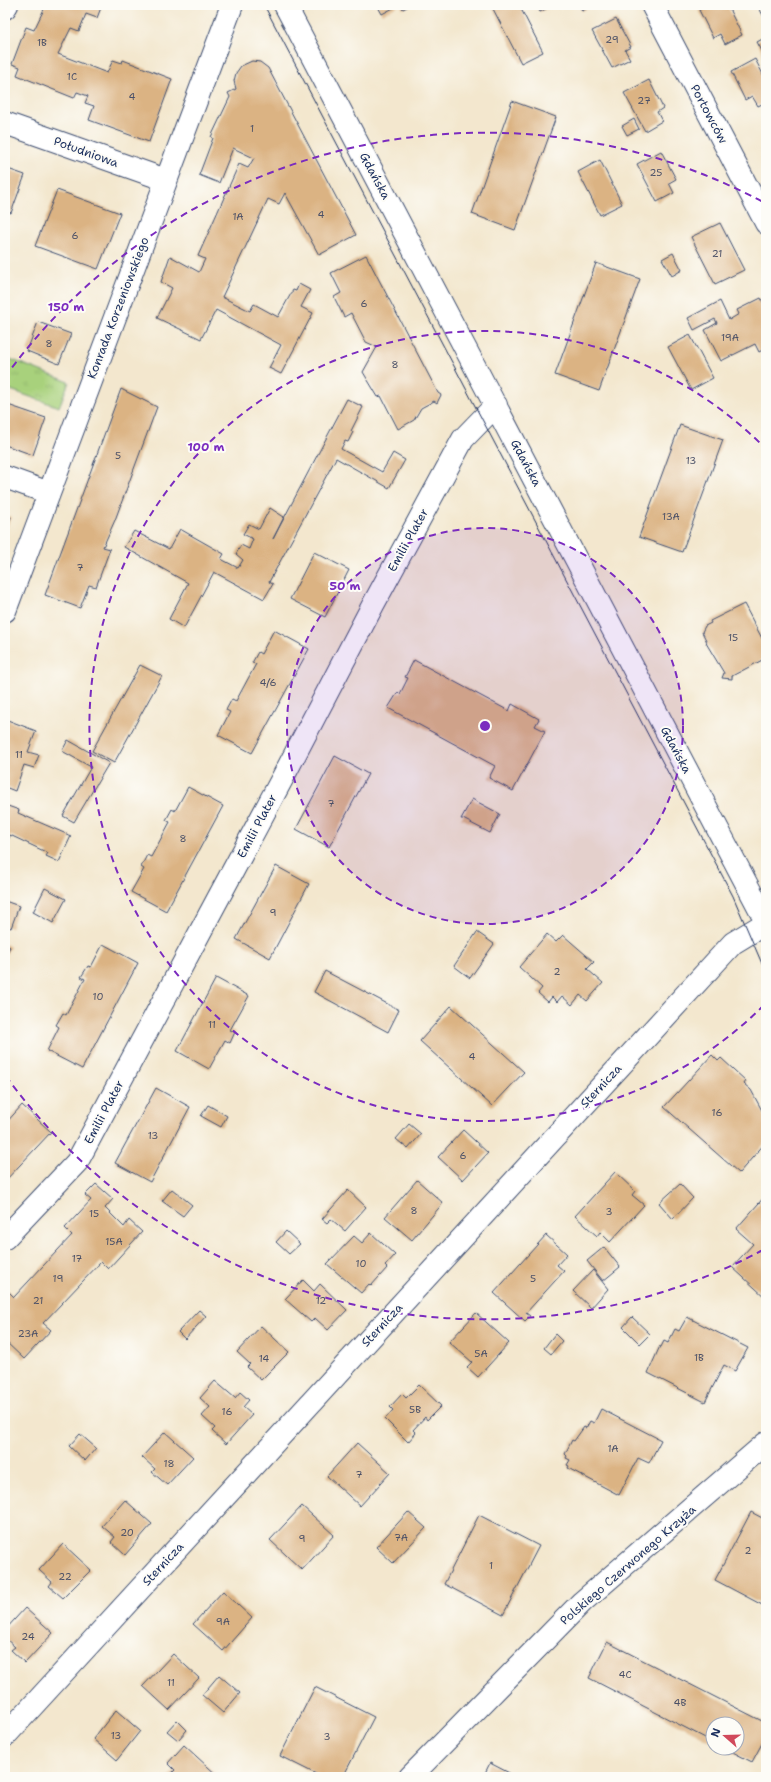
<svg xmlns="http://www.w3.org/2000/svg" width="771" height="1782" font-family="'Shantell Sans',sans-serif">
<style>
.grass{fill:url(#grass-tufts);stroke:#62806d}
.building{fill:#dbb383}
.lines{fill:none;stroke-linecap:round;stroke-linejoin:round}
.minor-casing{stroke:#3b4b6f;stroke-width:24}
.minor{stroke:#fff;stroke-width:22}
.tram{stroke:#1b2f5e;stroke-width:1}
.ring{fill:none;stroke:#7b2cbf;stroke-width:2;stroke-dasharray:7 5}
.labels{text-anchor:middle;stroke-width:4;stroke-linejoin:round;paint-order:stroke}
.number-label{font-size:10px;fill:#4b5067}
.street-label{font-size:12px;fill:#1b2f5e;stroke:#fdfcf7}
.centre{fill:#7b2cbf;stroke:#fdfcf7;stroke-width:2}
.ring-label{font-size:12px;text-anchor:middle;font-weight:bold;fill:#7b2cbf;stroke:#fdfcf7;stroke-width:4;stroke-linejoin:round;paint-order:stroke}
</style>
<defs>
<pattern id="grass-tufts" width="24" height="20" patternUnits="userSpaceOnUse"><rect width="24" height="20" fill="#a8d17c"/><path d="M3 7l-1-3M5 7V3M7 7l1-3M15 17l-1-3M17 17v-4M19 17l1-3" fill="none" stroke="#90b46e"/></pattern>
</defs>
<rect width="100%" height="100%" fill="#fdfcf7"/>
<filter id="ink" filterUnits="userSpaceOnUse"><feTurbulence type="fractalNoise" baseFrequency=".025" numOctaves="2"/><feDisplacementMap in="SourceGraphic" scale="8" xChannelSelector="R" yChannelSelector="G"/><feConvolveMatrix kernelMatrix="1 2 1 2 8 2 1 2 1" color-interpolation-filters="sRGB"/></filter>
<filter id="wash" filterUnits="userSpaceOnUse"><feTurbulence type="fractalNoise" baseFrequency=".012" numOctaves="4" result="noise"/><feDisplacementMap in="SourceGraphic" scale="16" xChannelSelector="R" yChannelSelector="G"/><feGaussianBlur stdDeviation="0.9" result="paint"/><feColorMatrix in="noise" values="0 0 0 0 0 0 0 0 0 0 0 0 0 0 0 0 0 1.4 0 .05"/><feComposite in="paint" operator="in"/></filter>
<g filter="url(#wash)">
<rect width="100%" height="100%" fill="#f3e7ce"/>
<path class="grass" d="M5,357L69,382L59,407L5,388Z"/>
<g id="blocks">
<path class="building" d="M46,5H102L97,18L86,14L79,31L71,28L58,54L107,73L113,60L122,63L123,60L172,79L149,142L89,120L94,106L85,103L88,96L77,92L74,98L17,75L20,67L12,64L26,27L34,30Z
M377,5H399L382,14Z
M401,5H411L403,9Z
M491,5H519L543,52L521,63Z
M536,5H553L540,12Z
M579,5H593L582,11Z
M708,5H727L742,35L725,44L720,34L713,38L699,10Z
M765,5L766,16L764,17L759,8Z
M616,19L631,47L625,50L630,59L612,68L592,31Z
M766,37V58L757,42Z
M755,59L766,80V102L758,106L752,96L745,100L731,72Z
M252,61L260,62L268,68L356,235L319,255L285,193L279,204L268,199L222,297L250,311L254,304L278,317L293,290L296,291L299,284L310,290L301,307L313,313L281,374L269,368L281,345L216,310L201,339L157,318L172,288L161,282L170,256L199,272L205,259L198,256L239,164L248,168L254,158L233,148L219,183L199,175L213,138L211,137L230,97L228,93L236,89L234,81L236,73L241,66Z
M649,80L663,108L657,112L662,121L645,131L624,93Z
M512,101L556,117L515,230L472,214Z
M634,119L639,129L627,135L622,126Z
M661,151L676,179L669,183L674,193L657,202L637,164Z
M600,160L622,204L600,215L578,172Z
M5,168L25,175L11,213L5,211Z
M57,190L120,213L98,269L35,246Z
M720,223L744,270L715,284L691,237Z
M673,253L682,270L672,276L662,259Z
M366,255L438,393L441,395L437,403L434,401L421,408L414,420L398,429L381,396L378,397L363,372L377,347L366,342L351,313L344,317L334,297L341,293L331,273Z
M596,263L640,279L599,391L555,375Z
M761,298L766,308V348L759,352L755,344L721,361L705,330L717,323L715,319L694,330L688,318L720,301L729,320L739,314L737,310Z
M38,322L71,334L59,364L27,351Z
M690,335L713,378L691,390L668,347Z
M121,389L157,407L115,520L103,547L110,549L96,587L89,585L80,608L45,595Z
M347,399L363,407L351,431L353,432L348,442L345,441L341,449L382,472L393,453L405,460L389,488L336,458L269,582L273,584L264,599L214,572L184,628L169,619L188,583L124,547L134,531L169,549L180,529L224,554L221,559L238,568L243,560L236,554L241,545L249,549L253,539L243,534L249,524L259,529L270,508L284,517L273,539Z
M5,404L46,418L33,455L5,445Z
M680,425L723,440L682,552L639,537Z
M5,515L11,517L5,532Z
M314,552L349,570L325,617L290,599Z
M744,604L766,646V658L732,676V679L722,678L724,673L706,643L707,642L702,632L705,626L711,623L710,621Z
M274,630L309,649L252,753L218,735L230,712L226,710L232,699L236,701L256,664L252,663L258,652L261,654Z
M414,660L509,711L512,704L539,719L535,726L545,731L513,791L489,778L495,766L388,708L398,692L400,694L408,678L405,677Z
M140,665L162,676L114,763L92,751Z
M5,719L36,731L28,752L39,755L34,768L24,765L15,791L5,787Z
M68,740L109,763L74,822L63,816L91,767L62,751Z
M335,756L368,774L329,847L296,829Z
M188,787L223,806L166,911L131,892L144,869L141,867L147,855L151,857L170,822L166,820L172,809L175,811Z
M472,799L500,814L490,833L463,819H461Z
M5,805L19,810L18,813L71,836L59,862L46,856L48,853L10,835L5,849Z
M276,866L309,884L270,958L236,939Z
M45,888L66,899L53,923L33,912Z
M5,901L19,906L11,928L5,926Z
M477,932L494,944L470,978L454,966Z
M547,934L556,942L563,935L594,962L587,969L603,983L587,1001L580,995L572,1005L562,996L557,1002L552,997L548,1002L538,993L542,988L519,967Z
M5,944L10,947L5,956Z
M103,944L138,963L82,1069L47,1051L59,1027L56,1025L63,1013L66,1015L85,979L81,977L88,966L91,967Z
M325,971L399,1010L388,1032L314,992Z
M216,978L249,996L230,1030L235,1032L230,1043L225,1040L209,1069L177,1051Z
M451,1006L524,1072L492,1106L420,1041Z
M712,1055L718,1061L721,1058L746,1081L744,1084L751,1090L766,1118V1142L739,1173L664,1107Z
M156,1088L190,1107L150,1182L115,1163Z
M22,1105L51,1132L5,1181V1124Z
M208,1105L227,1116L221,1127L201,1116Z
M409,1124L421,1134L408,1149L396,1139Z
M463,1130L488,1153L463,1180L438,1157Z
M615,1172L635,1191L632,1195L644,1205L610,1242L600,1232L597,1236L575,1216Z
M417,1180L443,1203L412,1240L385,1217Z
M96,1184L113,1199L105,1208L124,1227L129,1220L142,1232L108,1269L101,1262L43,1323L51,1330L24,1359L5,1341V1292L7,1290L14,1297L72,1235L65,1228L91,1200L85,1195Z
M680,1184L693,1198L673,1219L659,1203Z
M172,1189L192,1205L183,1216L162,1201Z
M348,1190L366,1207L345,1231L331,1219L327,1223L322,1219Z
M766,1195V1298L732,1267L753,1244L736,1229Z
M286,1231L300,1244L289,1254L276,1242Z
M371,1233L395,1255L385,1266L387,1268L371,1286L369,1284L361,1293L327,1264L354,1236L362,1243Z
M546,1235L567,1254L557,1265L564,1271L526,1313L530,1316L525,1321L494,1293Z
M604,1247L620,1267L603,1281L587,1261Z
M593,1270L608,1289L591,1308L573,1291Z
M303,1280L314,1291L320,1284L347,1310L328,1330L315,1318L311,1322L285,1299Z
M199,1310L206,1316L185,1339L178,1332Z
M476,1313L509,1343L478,1377L467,1367L472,1362L449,1342Z
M632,1317L650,1334L640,1344L623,1327Z
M687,1317L748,1348L735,1371L724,1365L705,1402L648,1373L660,1346L661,1347L664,1341L668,1343L675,1329L679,1331Z
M261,1326L289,1352L261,1380L247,1367L250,1364L237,1352Z
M555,1334L562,1341L551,1354L544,1348Z
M215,1381L235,1398L240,1392L249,1400L243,1407L252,1415L226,1444L212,1431L215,1428L202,1416L210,1407L200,1398Z
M419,1385L441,1406L427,1420L425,1417L413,1430L416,1433L408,1442L385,1419L393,1410L390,1407L402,1394L406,1398Z
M601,1409L661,1440L649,1463L638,1458L619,1495L568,1468L569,1466L567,1465L570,1460L566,1458L567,1456L565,1454L572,1440L574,1441L584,1427L586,1428L590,1421L594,1423Z
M165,1432L193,1457L167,1485L152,1472L155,1469L142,1457Z
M80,1434L96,1448L85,1461L69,1446Z
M357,1443L390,1473L360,1506L327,1476Z
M125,1500L152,1524L125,1555L111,1542L115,1537L102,1526Z
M302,1506L334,1535L302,1570L270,1540Z
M408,1512L426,1528L393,1563L376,1547Z
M751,1512L766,1520V1607L715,1580Z
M479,1515L539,1546L503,1615L444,1584Z
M63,1544L91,1570L63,1598L49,1586L52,1582L39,1570Z
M223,1591L252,1618L223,1651L193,1624Z
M25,1608L53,1633L25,1663L11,1650L15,1647L5,1638V1630Z
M607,1642L766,1723V1736L752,1762L725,1748H737V1724H713V1742L589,1678Z
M173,1654L199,1678L169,1710L143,1686Z
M219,1675L240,1693L223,1713L202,1695Z
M315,1687L374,1717L343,1777H322L280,1756Z
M116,1710L140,1731L117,1760L93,1739Z
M177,1720L187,1730L178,1740L167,1731Z
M184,1745L196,1756L219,1777H168L175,1770L168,1763Z
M490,1763L517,1777H483Z"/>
</g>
</g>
<g filter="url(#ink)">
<use href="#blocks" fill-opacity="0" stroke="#3b4b6f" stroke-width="1"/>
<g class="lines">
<g class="minor-casing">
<path id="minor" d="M285,5L766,921
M652,5L766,223
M5,8L7,5
M5,123L166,180
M5,477L49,493
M5,611L232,5
M5,1238L77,1162L282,779L373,605L463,439L496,405
M5,1736L733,943L766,923
M410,1777L582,1602L766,1443"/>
</g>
<use href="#minor" class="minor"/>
<path class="tram" d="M264,5L733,896L766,973"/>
</g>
</g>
<circle cx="485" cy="726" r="198" fill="#7b2cbf" fill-opacity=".12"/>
<g class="ring">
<circle cx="485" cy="726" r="198"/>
<path d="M764 1005A395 395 0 1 1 764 447"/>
<path d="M763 1250A593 593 0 0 1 5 1075M5 377A593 593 0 0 1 763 202"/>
</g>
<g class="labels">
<g class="number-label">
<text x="612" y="43">29</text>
<text x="42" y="46">1B</text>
<text x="72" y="80">1C</text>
<text x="132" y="100">4</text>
<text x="644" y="104">27</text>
<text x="252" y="132">1</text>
<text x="656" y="176">25</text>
<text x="321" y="218">4</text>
<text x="238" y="220">1A</text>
<text x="75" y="239">6</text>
<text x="717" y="257">21</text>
<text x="364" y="307">6</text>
<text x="730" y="341">19A</text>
<text x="49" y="347">8</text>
<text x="395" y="368">8</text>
<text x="118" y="459">5</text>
<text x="691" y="464">13</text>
<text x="671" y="520">13A</text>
<text x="80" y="571">7</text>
<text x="733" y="641">15</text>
<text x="268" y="686">4/6</text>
<text x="19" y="758">11</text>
<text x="331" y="807">7</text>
<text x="183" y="842">8</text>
<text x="273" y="916">9</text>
<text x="557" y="975">2</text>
<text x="98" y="1000">10</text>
<text x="212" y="1028">11</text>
<text x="472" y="1060">4</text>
<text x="717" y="1116">16</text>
<text x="153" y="1139">13</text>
<text x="463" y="1159">6</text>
<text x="414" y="1214">8</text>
<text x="609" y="1215">3</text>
<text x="94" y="1217">15</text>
<text x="114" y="1245">15A</text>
<text x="77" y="1262">17</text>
<text x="361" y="1267">10</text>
<text x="58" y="1282">19</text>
<text x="533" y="1282">5</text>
<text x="38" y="1304">21</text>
<text x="321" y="1304">12</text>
<text x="28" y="1337">23A</text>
<text x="481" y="1357">5A</text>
<text x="699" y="1361">1B</text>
<text x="264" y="1362">14</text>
<text x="415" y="1413">5B</text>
<text x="227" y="1415">16</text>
<text x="613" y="1452">1A</text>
<text x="169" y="1467">18</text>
<text x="359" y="1478">7</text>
<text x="127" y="1536">20</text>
<text x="401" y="1541">7A</text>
<text x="302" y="1542">9</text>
<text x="748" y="1554">2</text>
<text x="491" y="1569">1</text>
<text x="65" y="1580">22</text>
<text x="223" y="1625">9A</text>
<text x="28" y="1640">24</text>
<text x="625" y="1678">4C</text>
<text x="171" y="1686">11</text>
<text x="680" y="1706">4B</text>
<text x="116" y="1739">13</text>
<text x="327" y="1740">3</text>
</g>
<g class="street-label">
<text transform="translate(709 114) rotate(62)" y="4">Portowców</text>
<text transform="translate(86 152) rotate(20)" y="4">Południowa</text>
<text transform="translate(375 176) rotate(62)" y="4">Gdańska</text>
<text transform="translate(118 308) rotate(-69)" y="4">Konrada Korzeniowskiego</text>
<text transform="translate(526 463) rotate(62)" y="4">Gdańska</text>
<text transform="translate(408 540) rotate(-61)" y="4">Emilii Plater</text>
<text transform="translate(676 750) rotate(62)" y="4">Gdańska</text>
<text transform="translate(257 826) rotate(-62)" y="4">Emilii Plater</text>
<text transform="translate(601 1086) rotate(-47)" y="4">Sternicza</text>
<text transform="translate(104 1112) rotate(-62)" y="4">Emilii Plater</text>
<text transform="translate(382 1325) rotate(-47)" y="4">Sternicza</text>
<text transform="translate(163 1564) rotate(-47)" y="4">Sternicza</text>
<text transform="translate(628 1565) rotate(-41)" y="4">Polskiego Czerwonego Krzyża</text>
</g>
</g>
<circle cx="485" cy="726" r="6" class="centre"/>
<g class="ring-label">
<text x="66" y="311">150 m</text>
<text x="206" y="451">100 m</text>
<text x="345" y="590">50 m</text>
</g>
<rect width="771" height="1782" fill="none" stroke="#fdfcf7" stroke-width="20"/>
<g transform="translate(725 1736) rotate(290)"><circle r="19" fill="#fdfcf7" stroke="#a3aaba"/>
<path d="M0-3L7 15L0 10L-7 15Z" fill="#d1495b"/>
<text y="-6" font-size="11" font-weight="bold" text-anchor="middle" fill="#1b2f5e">N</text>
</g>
</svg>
